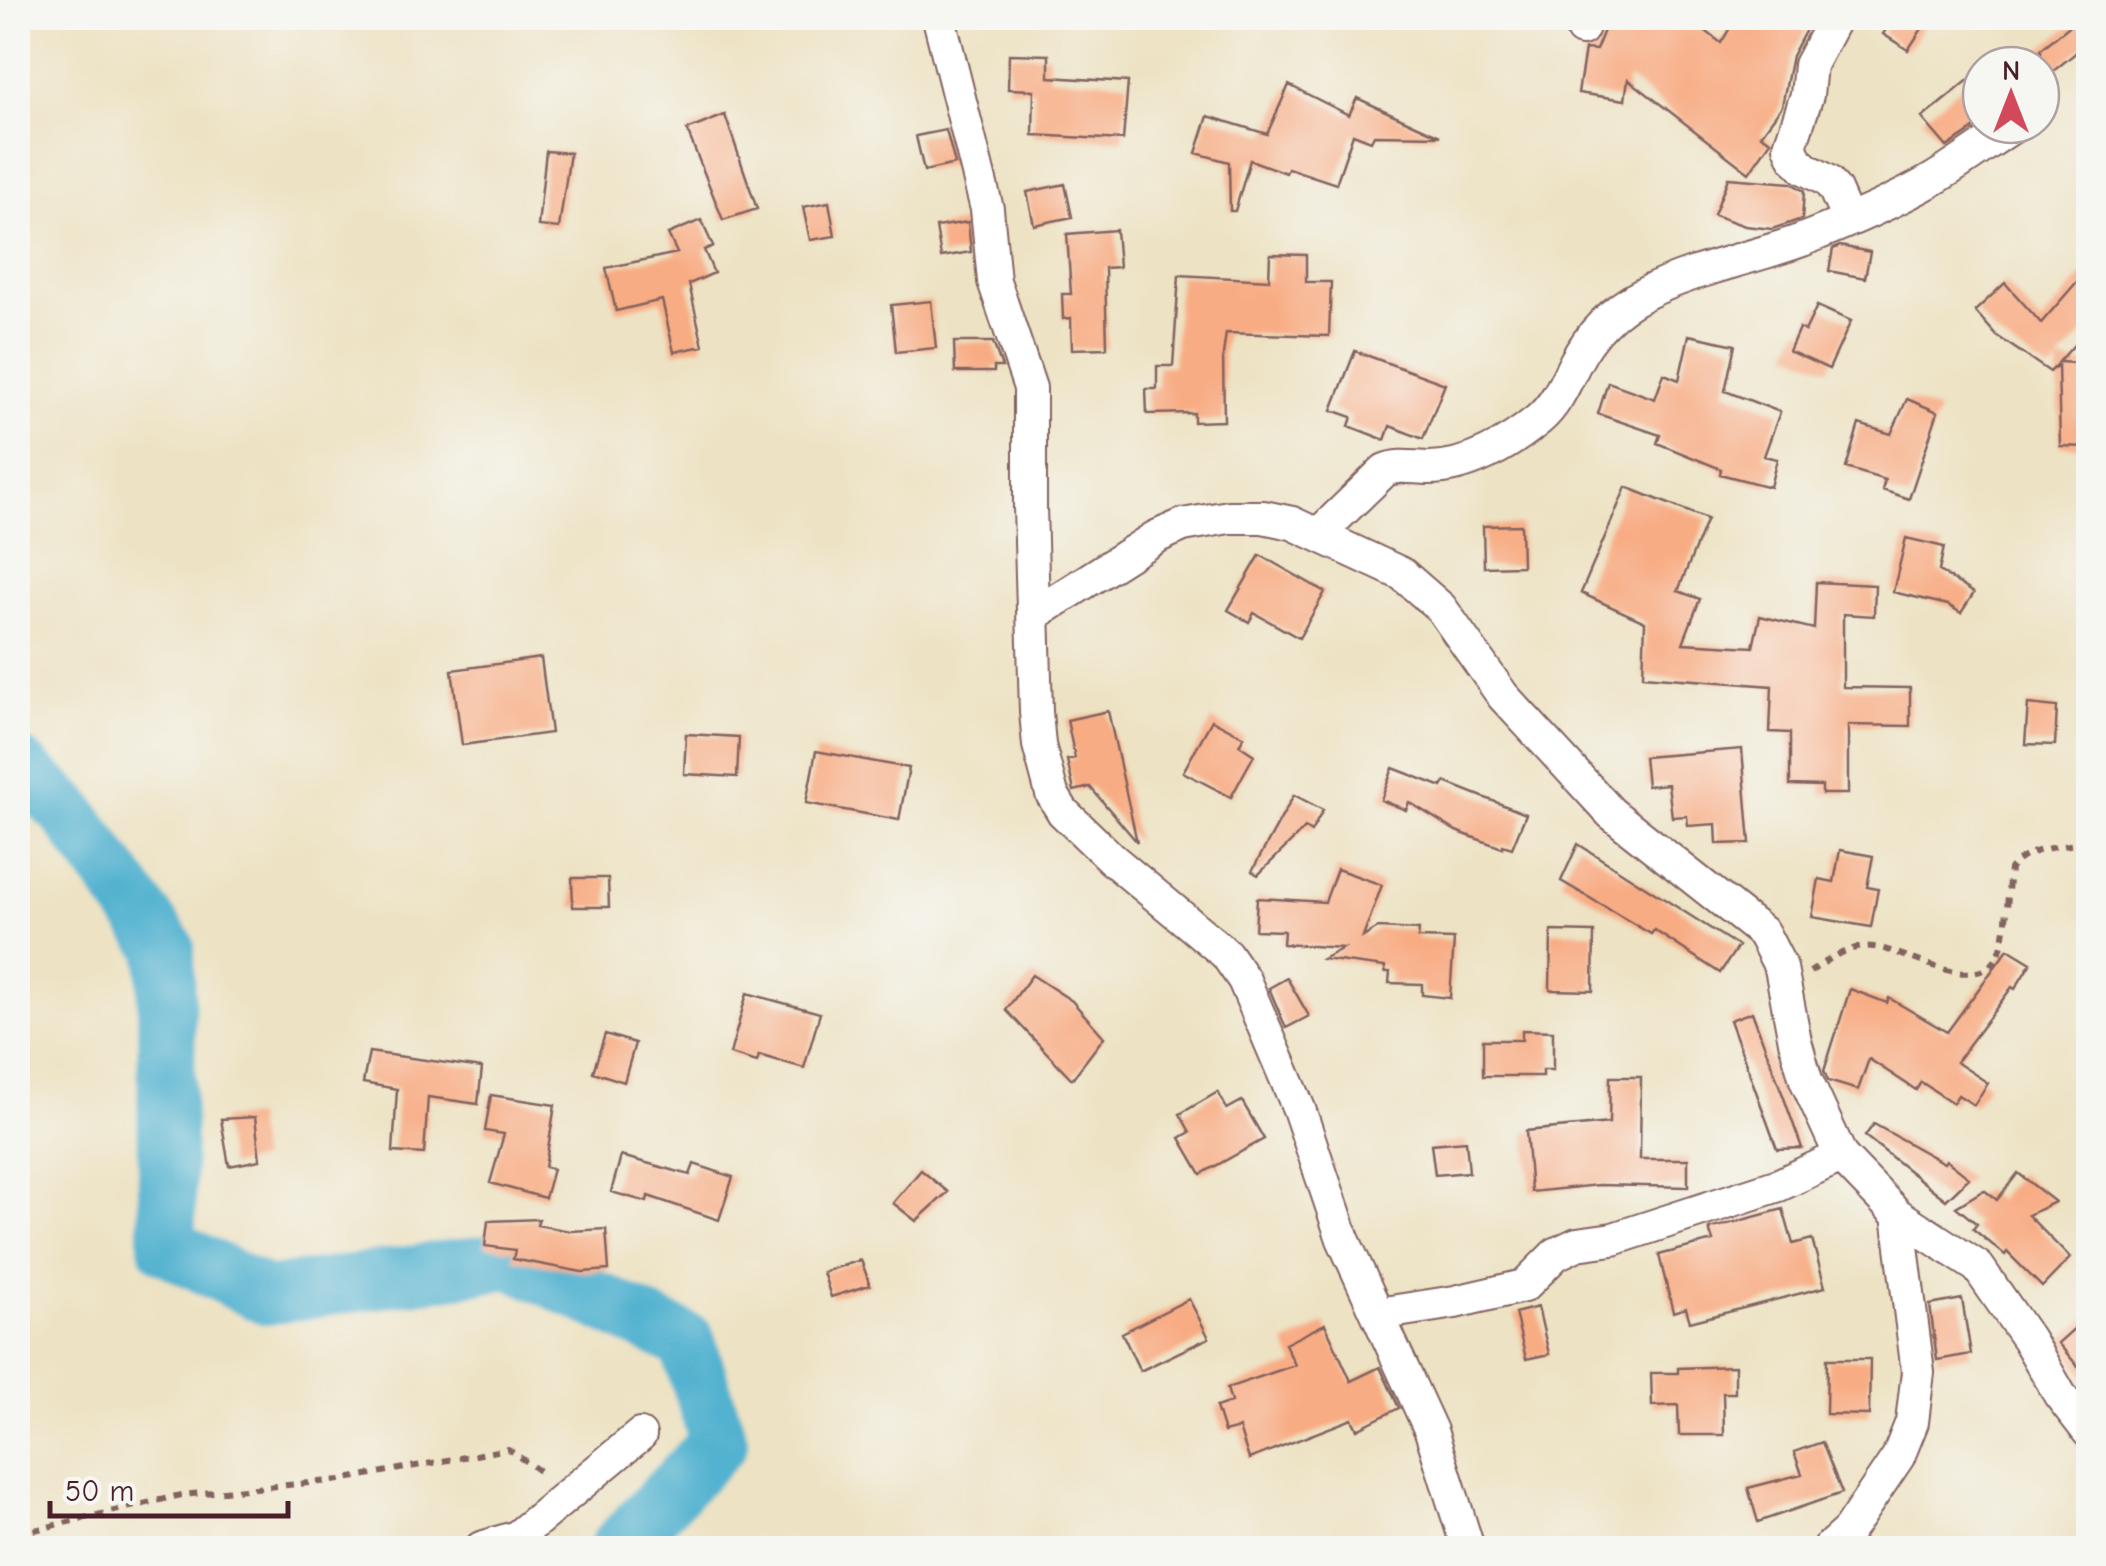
<svg xmlns="http://www.w3.org/2000/svg" width="2106" height="1566" font-family="'Comic Neue',sans-serif">
<style>
.lines{fill:none;stroke-linecap:round;stroke-linejoin:round}
.river{stroke:#52b2d0;stroke-width:58}
.building{fill:#f8ac83}
.minor-casing{stroke:#836360;stroke-width:36}
.path{stroke:#836360;stroke-width:6;stroke-dasharray:8 8;stroke-linecap:butt}
.minor{stroke:#fff;stroke-width:32}
</style>
<rect width="100%" height="100%" fill="#f6f6f2"/>
<filter id="ink" filterUnits="userSpaceOnUse"><feTurbulence type="fractalNoise" baseFrequency=".01" numOctaves="2"/><feDisplacementMap in="SourceGraphic" scale="20" xChannelSelector="R" yChannelSelector="G"/><feConvolveMatrix kernelMatrix="1 2 1 2 8 2 1 2 1" color-interpolation-filters="sRGB"/></filter>
<filter id="wash" filterUnits="userSpaceOnUse"><feTurbulence type="fractalNoise" baseFrequency=".0048" numOctaves="4" result="noise"/><feDisplacementMap in="SourceGraphic" scale="40" xChannelSelector="R" yChannelSelector="G"/><feGaussianBlur stdDeviation="2.25" result="paint"/><feColorMatrix in="noise" values="0 0 0 0 0 0 0 0 0 0 0 0 0 0 0 0 0 1.4 0 .05"/><feComposite in="paint" operator="in"/></filter>
<g filter="url(#wash)">
<rect width="100%" height="100%" fill="#ede2c3"/>
<g class="lines">
<path class="river" d="M18,766L67,811L166,948L167,1246L266,1296L511,1260L687,1342L719,1442L618,1548"/>
</g>
<g id="blocks">
<path class="building" d="M1609,18H1689L1721,43L1736,18H1803L1810,22L1792,56L1782,106L1761,135L1771,141L1749,173L1628,79L1625,100L1578,93L1585,49L1596,50Z
M1893,18H1929L1908,50L1883,34Z
M2079,18H2088V43L2041,81V49Z
M1009,54L1049,55V77L1128,82L1123,140L1033,135L1034,90L1008,89Z
M1981,70V124L1947,147L1922,118Z
M1289,85L1349,115L1357,98L1440,136L1374,135L1371,141L1353,134L1336,184L1288,168L1286,173L1250,160L1235,211H1230L1229,162L1196,153L1208,116L1267,134Z
M725,115L757,209L723,220L687,130Z
M946,130L955,164L924,171L916,136Z
M546,151L570,153L559,228L538,226Z
M1728,178L1791,183L1804,191L1802,219L1772,229L1745,226L1714,215Z
M1065,184L1072,217L1034,225L1027,192Z
M829,202L835,236L810,240L803,207Z
M701,220L713,246L704,250L714,273L689,284L703,346L674,352L662,300L616,311L606,268L677,253L668,234Z
M968,222L971,252L941,257L936,227Z
M1116,230L1119,267L1105,268L1107,348L1072,349L1071,318L1063,319L1062,294H1071L1067,234Z
M1840,246L1870,252L1865,278L1829,271L1833,249Z
M1270,254L1306,255V282H1331L1329,336L1226,333L1223,354L1224,421L1194,422V413L1147,414L1146,389H1157V366H1173L1179,275L1269,280Z
M2088,269V329L2059,362L2088,364V447L2060,446L2058,364L2050,372L1997,336L1975,311L2005,283L2041,323Z
M931,301L936,348L896,352L891,305Z
M1817,306L1851,321L1829,369L1789,351L1799,328L1805,331Z
M1689,335L1735,345L1725,391L1780,412L1764,456L1777,459L1770,487L1720,474L1721,469L1657,443L1660,435L1598,414L1608,382L1655,399L1664,374L1679,380Z
M954,342H993L1002,367H994V372H955Z
M1355,351L1445,384L1423,439L1390,426L1385,440L1349,426L1352,417L1332,410Z
M1907,399L1938,412L1909,499L1882,490L1885,480L1846,468L1859,424L1891,434Z
M1626,487L1707,519L1678,591L1700,599L1683,643L1753,647L1760,616L1814,629L1816,582L1875,585L1874,616L1843,614V687L1910,688V726L1848,725V794H1822V786L1790,785V733L1770,732L1772,686L1643,676L1645,622L1581,593Z
M1521,525L1522,566L1484,567L1483,526Z
M1906,538L1944,547L1939,571L1974,593L1961,613L1948,605L1893,592Z
M1260,555L1325,592L1299,638L1254,613L1249,622L1228,610Z
M541,658L551,733L462,745L452,670Z
M2028,704L2057,707L2055,745L2025,744Z
M1108,711L1137,842L1090,787L1074,791L1067,760L1075,758L1067,720Z
M1212,720L1244,737L1239,745L1254,755L1231,797L1183,772Z
M686,734L739,737L737,777L684,774Z
M1742,749L1750,843L1717,844L1716,824L1688,826L1687,816L1672,817L1668,784L1647,786L1644,757Z
M816,751L909,768L899,820L806,803Z
M1393,768L1442,787L1445,782L1526,814L1512,848L1503,845L1502,848L1456,831L1409,802L1406,810L1381,800Z
M1294,795L1323,810L1311,832L1305,828L1258,875L1252,871Z
M1578,844L1738,946L1720,973L1654,930L1651,934L1561,881Z
M1840,850L1873,856L1867,887L1878,889L1871,927L1812,917L1819,879L1834,882Z
M1337,869L1382,885L1363,937L1378,928L1419,930L1418,938L1454,939L1450,998L1422,995V984L1389,983L1390,972H1385V967L1323,959L1343,948L1283,944L1284,931L1255,930L1257,898L1325,902Z
M572,878H608L609,907H573Z
M1551,931L1594,932L1593,991L1550,990Z
M2008,949L2031,963L2015,989L2012,987L1956,1062L1988,1083L1974,1105L1958,1095L1953,1103L1921,1082L1916,1090L1869,1059L1858,1090L1828,1081L1824,1071L1850,989L1887,1003L1889,998L1947,1032Z
M1032,975L1072,1001L1104,1037L1072,1079L1006,1010Z
M1287,978L1309,1016L1286,1028L1269,988Z
M747,993L820,1013L804,1068L759,1055L757,1062L730,1054Z
M1752,1012L1784,1098L1802,1148L1777,1149L1730,1020Z
M1522,1030L1553,1031V1070H1543V1076H1483V1040H1522Z
M605,1034L635,1043L624,1082L593,1072Z
M369,1052L482,1068L478,1104L428,1097L424,1154L393,1152L397,1089L363,1083Z
M1610,1077H1641L1640,1159H1688V1187L1599,1185L1531,1192L1526,1131L1609,1123Z
M1218,1092L1227,1109L1242,1101L1264,1139L1201,1174L1180,1138L1190,1132L1180,1114Z
M491,1095L555,1105L545,1167L553,1169L545,1198L490,1183L504,1134L485,1131Z
M255,1117L260,1160L229,1166L221,1119Z
M1874,1124L1944,1163L1946,1160L1969,1178L1946,1200L1865,1136Z
M1466,1141L1469,1172L1435,1175L1431,1144Z
M621,1156L690,1175L694,1164L733,1177L719,1220L648,1196L647,1202L611,1192Z
M921,1170L948,1192L916,1221L893,1203Z
M2018,1173L2055,1202L2028,1215L2070,1258L2042,1287L2007,1252L2005,1255L1973,1229L1977,1224L1956,1207L1984,1190L1997,1200Z
M1783,1209L1793,1244L1812,1239L1825,1287L1690,1322L1686,1308L1673,1312L1659,1255L1713,1241L1709,1229Z
M539,1219L537,1225L570,1231L606,1229L609,1270L582,1272L513,1259L515,1250L485,1246L488,1221Z
M861,1260L870,1285L831,1297L823,1272Z
M1189,1299L1209,1338L1140,1371L1122,1333Z
M1962,1299L1971,1354L1937,1360L1930,1305Z
M1538,1307L1549,1354L1526,1359L1515,1313Z
M2088,1316V1378L2058,1343Z
M1325,1324L1351,1381L1380,1367L1399,1408L1357,1429L1352,1419L1249,1459L1239,1428L1224,1432L1216,1407L1231,1402L1227,1388L1295,1365L1285,1344Z
M1827,1359H1870L1869,1415L1826,1414Z
M1735,1366V1393H1723L1724,1435H1679L1678,1405L1652,1406L1651,1373H1678V1368Z
M1822,1442L1842,1493L1758,1522L1748,1488L1802,1474L1794,1452Z"/>
</g>
</g>
<g filter="url(#ink)">
<use href="#blocks" fill-opacity="0" stroke="#836360" stroke-width="2.5"/>
<g class="lines">
<g class="minor-casing">
<path id="minor" d="M939,18L987,209L994,281L1030,388V507L1036,712L1039,745L1052,794L1063,812L1112,859L1226,954L1244,980L1299,1109L1343,1239L1431,1431L1468,1548
M1835,18L1810,65L1807,95L1790,146L1795,158L1804,168L1828,181L1835,190L1848,220
M1582,29L1586,18
M1320,533L1385,470C1400,464 1413,468 1429,468C1468,468 1509,444 1538,420C1556,405 1565,383 1575,363C1590,334 1614,309 1644,294C1693,269 1750,259 1802,240C1845,223 1892,203 1932,180C1961,163 1987,143 2015,125
M1035,614L1156,537L1183,525L1229,517H1263L1292,523L1402,574L1441,608L1503,696L1611,813L1763,933L1781,968L1795,1041L1806,1080L1841,1156L1898,1215L1978,1267L2028,1339L2060,1395L2088,1431
M1378,1314L1455,1302L1524,1286L1556,1254L1577,1244L1613,1239L1779,1185L1841,1156
M481,1548L517,1537L640,1435
M1829,1548L1848,1531L1898,1457L1912,1422L1918,1372L1898,1215"/>
</g>
<path class="path" d="M1810,972C1830,959 1850,944 1874,947C1907,950 1985,1003 2001,948C2008,924 2007,894 2010,869C2025,847 2063,847 2088,842
M18,1534L181,1495L340,1480L508,1449L545,1475"/>
<use href="#minor" class="minor"/>
</g>
</g>
<rect width="2106" height="1566" fill="none" stroke="#f6f6f2" stroke-width="60"/>
<g transform="translate(2011 95)"><circle r="48" fill="#f6f6f2" stroke="#b1a0a2" stroke-width="2.5"/>
<path d="M0-8L18 38L0 25L-18 38Z" fill="#d1495b"/>
<text y="-15" font-size="28" font-weight="bold" text-anchor="middle" fill="#4a1f2b">N</text>
</g>
<path d="M50 1501v15h238v-15" fill="none" stroke="#4a1f2b" stroke-width="5"/>
<text x="65" y="1501" font-size="30" fill="#4a1f2b" stroke="#f6f6f2" stroke-width="8" paint-order="stroke">50 m</text>
</svg>
